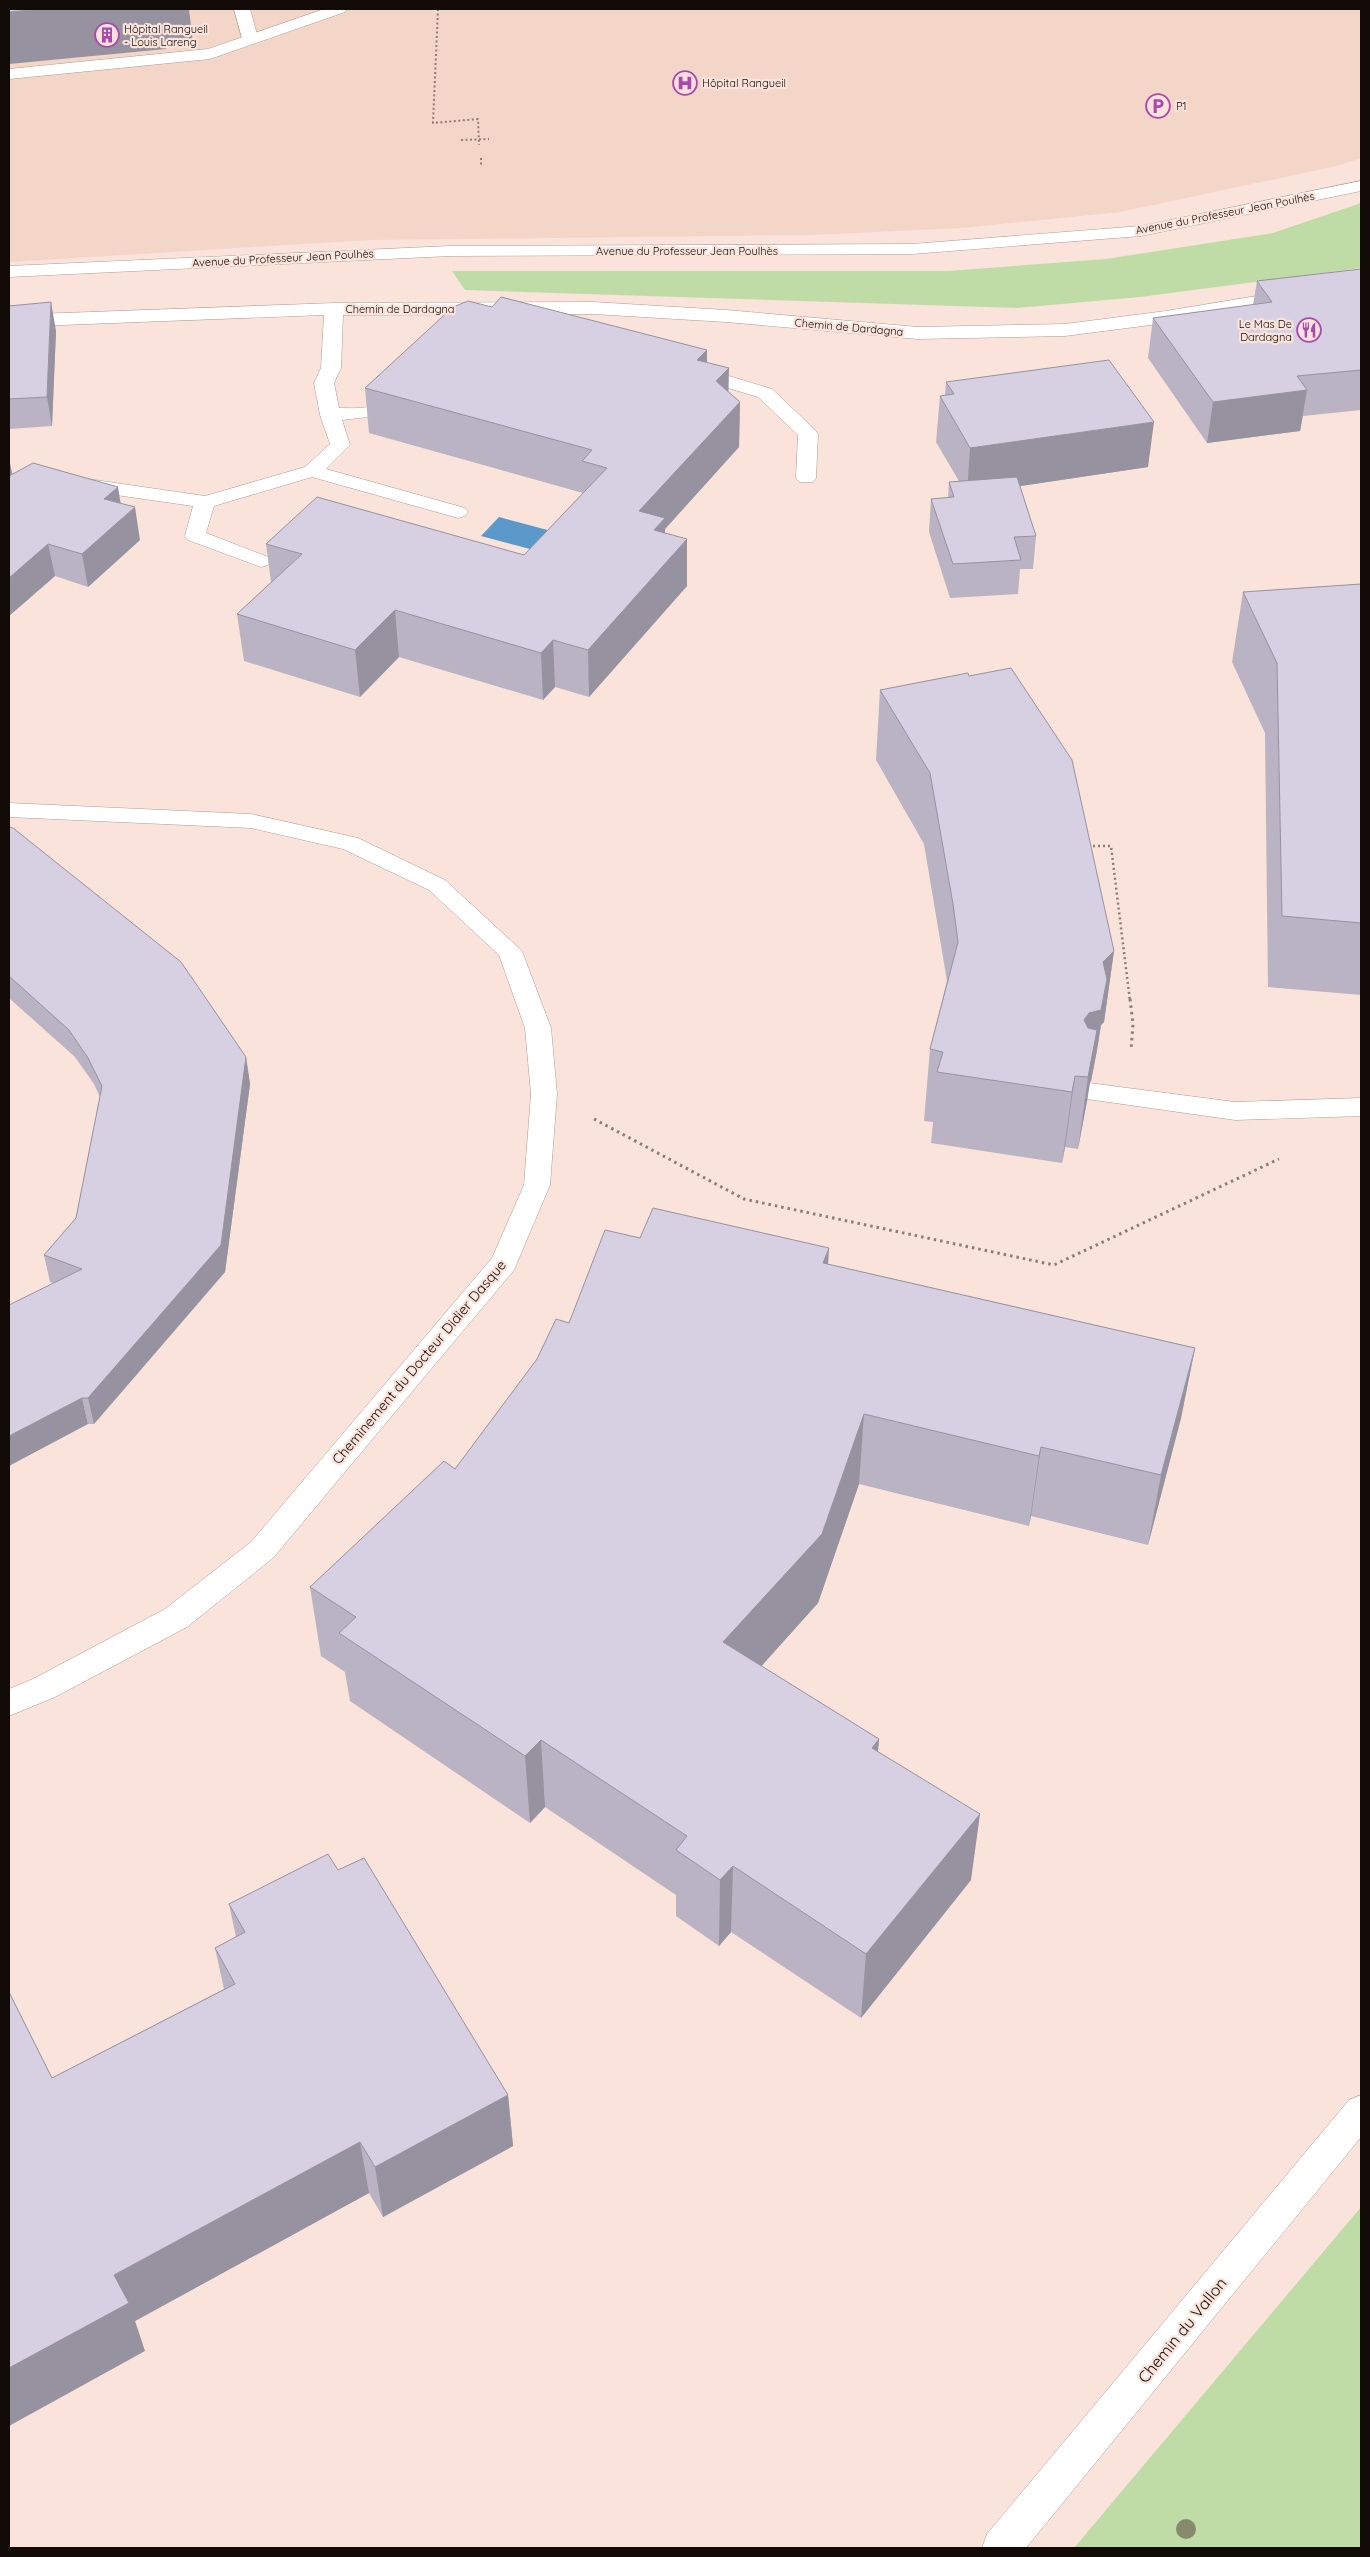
<svg xmlns="http://www.w3.org/2000/svg" width="1370" height="2557" font-family="Quicksand,sans-serif">
<style>
.built{fill:#f4d6c9}
.green{fill:#bfdca7}
.water{fill:#5a99c9}
.lines{fill:none;stroke-linecap:round;stroke-linejoin:round}
.lane-casing{stroke:#af9b92;stroke-width:1}
.street-casing{stroke:#af9b92;stroke-width:1}
.path-far2{stroke:#8c7d77;stroke-width:2;stroke-dasharray:2 2.5;stroke-linecap:butt}
.path-far1{stroke:#8c7d77;stroke-width:2.5;stroke-dasharray:2 3;stroke-linecap:butt}
.path{stroke:#8c7d77;stroke-width:3;stroke-dasharray:2.5 4;stroke-linecap:butt}
.lane{fill:#fff;fill-rule:evenodd}
.street{fill:#fff;fill-rule:evenodd}
.tree{fill:#888a6d}
.wall{fill:#b9b3c3}
.shaded-wall{fill:#96929f}
.building{fill:#d7d0e3;stroke:#96929f}
.labels{text-anchor:middle;stroke-width:4.5;stroke-linejoin:round;paint-order:stroke}
.far-poi-label{font-size:11px;fill:#110a07;stroke:#fae3da;text-anchor:start}
.far-street-label{font-size:11px;fill:#110a07;stroke:#fae3da}
.street-label{font-size:14px;fill:#110a07;stroke:#fae3da}
.near-street-label{font-size:16px;fill:#110a07;stroke:#fae3da}
</style>
<rect width="100%" height="100%" fill="#fae3da"/>
<path class="built" d="M9,9H1361V158L1337,166L1120,212L961,228L813,235L369,240L9,262Z"/>
<path class="green" d="M1361,203V268L1140,297L1017,308L465,290L452,271H948L1106,259L1273,233Z
M1361,2207V2548H1074Z"/>
<path class="water" d="M499,517L570,536L553,555L481,536Z"/>
<g class="lines">
<g class="lane-casing">
<path id="lane" d="M234,9H250L258,38L256,41L250,43L242,38Z"/>
</g>
<g class="street-casing">
<path id="street" d="M324,9H347L345,12L210,59L9,79V69L208,49Z
M1361,181V191L1141,236L912,254L450,256L9,277V266L450,246L912,244L1141,226Z
M1361,279V291L1166,323L1065,336L918,339L726,322L593,314L343,315L341,368L334,383L339,408C348,408 363,409 372,406C385,400 386,386 403,390L406,394L385,415L342,420L350,445L326,469L465,508L468,512L465,516L458,518L451,516L312,477L214,506L206,533L268,557L272,561L268,565L261,567L188,540L185,536L193,506L88,491L40,492L16,506L9,508V493L36,480L88,479L205,496L305,467L330,444L320,415L314,383L321,368L324,315L9,327V315L334,303L593,302L726,310L918,327L1065,324L1166,311Z
M692,365L772,389L815,430L818,434L816,478L813,482H799L796,478L798,435L758,397L685,375L682,371L685,367Z
M9,803L251,814L358,838L445,880L522,951L551,1028L557,1094L550,1185L514,1270L273,1558L187,1627L55,1697L9,1716V1689L33,1679L165,1609L251,1542L492,1258L524,1185L531,1094L525,1028L499,955L429,890L343,849L251,828L9,817Z
M1089,1083L1235,1102L1361,1098V1116L1235,1120L1080,1098L1076,1092L1080,1086Z
M1361,2095V2137L1026,2548H982L987,2534L1349,2100Z"/>
</g>
<path class="path-far2" d="M438,9L433,123L478,119L479,145
M461,140L489,139
M481,158V167"/>
<path class="path-far1" d="M1088,846H1111L1130,1001"/>
<path class="path" d="M1130,999L1133,1024L1131,1050
M594,1119L744,1199L1054,1265L1279,1159"/>
<use href="#lane" class="lane"/>
<use href="#street" class="street"/>
</g>
<circle class="tree" cx="1186" cy="2529" r="10"/>
<path class="wall" d="M1361,269V410L1303,416L1300,431L1207,443L1148,358L1153,318L1253,305L1257,281Z
M9,306L56,331L52,426L9,429Z
M492,307L707,350V362L728,392L740,402L739,447L665,529V533L687,586L589,697L555,687L543,700L399,657L360,697L244,661L237,614L271,582L266,544L524,555L583,493L369,433L365,388Z
M946,382L1148,467L1020,486L1036,536L1033,569H1020L1018,594L950,598L929,532L931,499L948,498L949,482L959,481L936,442L940,396H945Z
M9,458L12,475L120,503L140,540L88,587L55,576L9,616Z
M1361,584V995L1268,987L1265,733L1232,662L1243,592Z
M880,690L1114,951L1104,1022L1101,1025L1097,1050L1091,1081L1090,1082L1087,1101L1078,1149L1065,1147L1062,1163L931,1143L933,1122L924,1121L930,1049L947,981L924,844L876,760Z
M9,827L246,1057L250,1084L225,1272L94,1424H88L54,1283L50,1282L44,1255L76,1218L100,1097L94,1084L75,1057L9,998Z
M640,1238L828,1264L1195,1348L1181,1418L1148,1545L1031,1516L1029,1526L859,1484L818,1603L761,1666L879,1739L878,1752L971,1880L861,2018L731,1932L719,1946L676,1916V1895L545,1807L530,1823L350,1701L345,1672L321,1656L310,1587L455,1469L569,1323Z
M338,1870L508,2095L513,2146L383,2217L369,2193L135,2321L145,2351L52,2078L224,1989L215,1948L236,1937L229,1904Z"/>
<path class="shaded-wall" d="M42,9H189L193,43L166,46V49L9,64V12Z
M51,302L56,331L52,426L47,397Z
M707,350V395L697,360Z
M729,368L728,413L716,381Z
M1307,390L1300,431L1207,443L1213,402Z
M740,402L739,447L665,529V564L687,539V586L589,697L588,650L639,511Z
M1154,422L1148,467L967,494L970,448Z
M9,458L15,488L9,492Z
M118,487L123,518L135,507L140,540L88,587L82,554L104,499Z
M48,544L55,576L9,616V578Z
M395,610L399,657L360,697L355,650Z
M553,640L555,687L543,700L541,653Z
M1114,951L1104,1022L1101,1025L1097,1050L1091,1081L1090,1082L1087,1101L1078,1149L1088,1077L1084,1020L1089,1013L1103,962Z
M246,1057L250,1084L225,1272L94,1424L88,1398Z
M1075,1076L1065,1147L1062,1163L1072,1092Z
M829,1248L825,1319L823,1263Z
M1195,1348L1181,1418L1148,1545L1161,1475Z
M82,1398L88,1424L9,1466V1436Z
M864,1414L859,1484L818,1603L722,1710L723,1642Z
M1041,1447L1031,1516L1029,1526L1039,1456Z
M879,1739L873,1806L872,1748Z
M541,1740L545,1807L530,1823L525,1756Z
M980,1814L971,1880L861,2018L866,1954Z
M733,1866L731,1932L719,1946L720,1880Z
M508,2095L513,2146L383,2217L375,2167Z
M360,2142L369,2193L135,2321L145,2351L9,2426V2368L114,2275Z"/>
<path class="building" d="M9,9H42L9,12Z
M1361,269V370L1297,376L1307,390L1213,402L1153,318L1272,302L1257,281Z
M501,297L707,350L697,360L729,368L716,381L740,402L639,511L665,518L654,530L687,539L588,650L553,640L541,653L395,610L355,650L237,614L302,554L266,544L317,497L524,555L607,468L582,461L592,450L365,388L453,307L468,301L492,307Z
M51,302L47,397L9,399V306Z
M1109,360L1154,422L970,448L940,396L954,394L946,382Z
M33,463L118,487L104,499L135,507L82,554L48,544L9,578V476Z
M1017,477L1036,536L1014,537L1021,560L953,564L931,499L954,497L949,482Z
M1361,584V923L1282,916L1277,663L1243,592Z
M1011,668L1072,760L1114,951L1103,962L1107,979L1101,1010L1089,1013L1084,1020L1088,1028L1097,1030L1088,1077L1075,1076L1072,1092L937,1072L943,1052L930,1049L958,942L953,904L930,773L880,690L968,673L969,676Z
M9,827L13,828L181,962L246,1057L221,1245L88,1398H82L9,1436V1305L82,1269L44,1255L76,1218L102,1086L88,1058L69,1030L9,976Z
M653,1208L829,1248L823,1263L1195,1348L1161,1475L1041,1447L1039,1456L864,1414L822,1534L723,1642L879,1739L872,1748L980,1814L866,1954L733,1866L720,1880L676,1850L687,1836L541,1740L525,1756L339,1633L356,1617L310,1587L444,1461L455,1469L537,1359L556,1319L569,1323L605,1230L640,1238Z
M328,1854L338,1870L364,1858L508,2095L375,2167L360,2142L114,2275L129,2303L9,2368V1992L52,2078L235,1984L215,1948L245,1932L229,1904Z"/>
<defs>
<g id="building-ring" transform="scale(1.25)"><circle r="9.5" fill="#fae3da" stroke="#aa48ae" stroke-width="1.5"/><path d="M-4-6H4V6H1V3H-1V6H-4ZM-2.5-4.3h1.7v1.8h-1.7ZM.8-4.3h1.7v1.8H.8ZM-2.5-1h1.7V.8h-1.7ZM.8-1h1.7V.8H.8Z" fill="#aa48ae"/></g>
<g id="hospital-ring" transform="scale(1.25)"><circle r="9.5" fill="#fae3da" stroke="#aa48ae" stroke-width="1.5"/><path d="M-5-5h3v3.5h4V-5h3V5h-3V1.5h-4V5h-3Z" fill="#aa48ae"/></g>
<g id="parking-ring" transform="scale(1.25)"><circle r="9.5" fill="#fae3da" stroke="#aa48ae" stroke-width="1.5"/><path d="M-3.5-5.5H1a3.5 3.5 0 0 1 0 7H-1V5.5H-3.5ZM-1-3.4V-.6H.8a1.4 1.4 0 0 0 0-2.8Z" fill="#aa48ae"/></g>
<g id="restaurant-ring" transform="scale(1.25)"><circle r="9.5" fill="#fae3da" stroke="#aa48ae" stroke-width="1.5"/><path d="M-5-6h1v4h1v-4h1v4h1v-4h1v5L-1.5 .5V6h-2V.5L-5-1ZM5-6V6H3V1.5H1.5Q1.5-4 5-6Z" fill="#aa48ae"/></g>
</defs>
<g fill-rule="evenodd">
<use href="#building-ring" x="107" y="35"/>
<use href="#hospital-ring" x="685" y="83"/>
<use href="#parking-ring" x="1158" y="106"/>
<use href="#restaurant-ring" x="1309" y="330"/>
</g>
<g class="labels">
<g class="far-poi-label">
<text x="124" y="33">Hôpital Rangueil<tspan x="124" dy="13">- Louis Lareng</tspan></text>
<text x="702" y="87">Hôpital Rangueil</text>
<text x="1176" y="110">P1</text>
<text x="1292" y="328" text-anchor="end">Le Mas De<tspan x="1292" dy="13">Dardagna</tspan></text>
</g>
<g class="far-street-label">
<text transform="translate(1225 213) rotate(-11)" y="4">Avenue du Professeur Jean Poulhès</text>
<text x="687" y="255">Avenue du Professeur Jean Poulhès</text>
<text transform="translate(283 258) rotate(-3)" y="4">Avenue du Professeur Jean Poulhès</text>
<text x="400" y="313">Chemin de Dardagna</text>
<text transform="translate(849 327) rotate(5)" y="4">Chemin de Dardagna</text>
</g>
<g class="street-label">
<text transform="translate(419 1362) rotate(-50)" y="5">Cheminement du Docteur Didier Dasque</text>
</g>
<g class="near-street-label">
<text transform="translate(1182 2330) rotate(-51)" y="6">Chemin du Vallon</text>
</g>
</g>
<rect width="1370" height="2557" fill="none" stroke="#110a07" stroke-width="20"/>
</svg>
